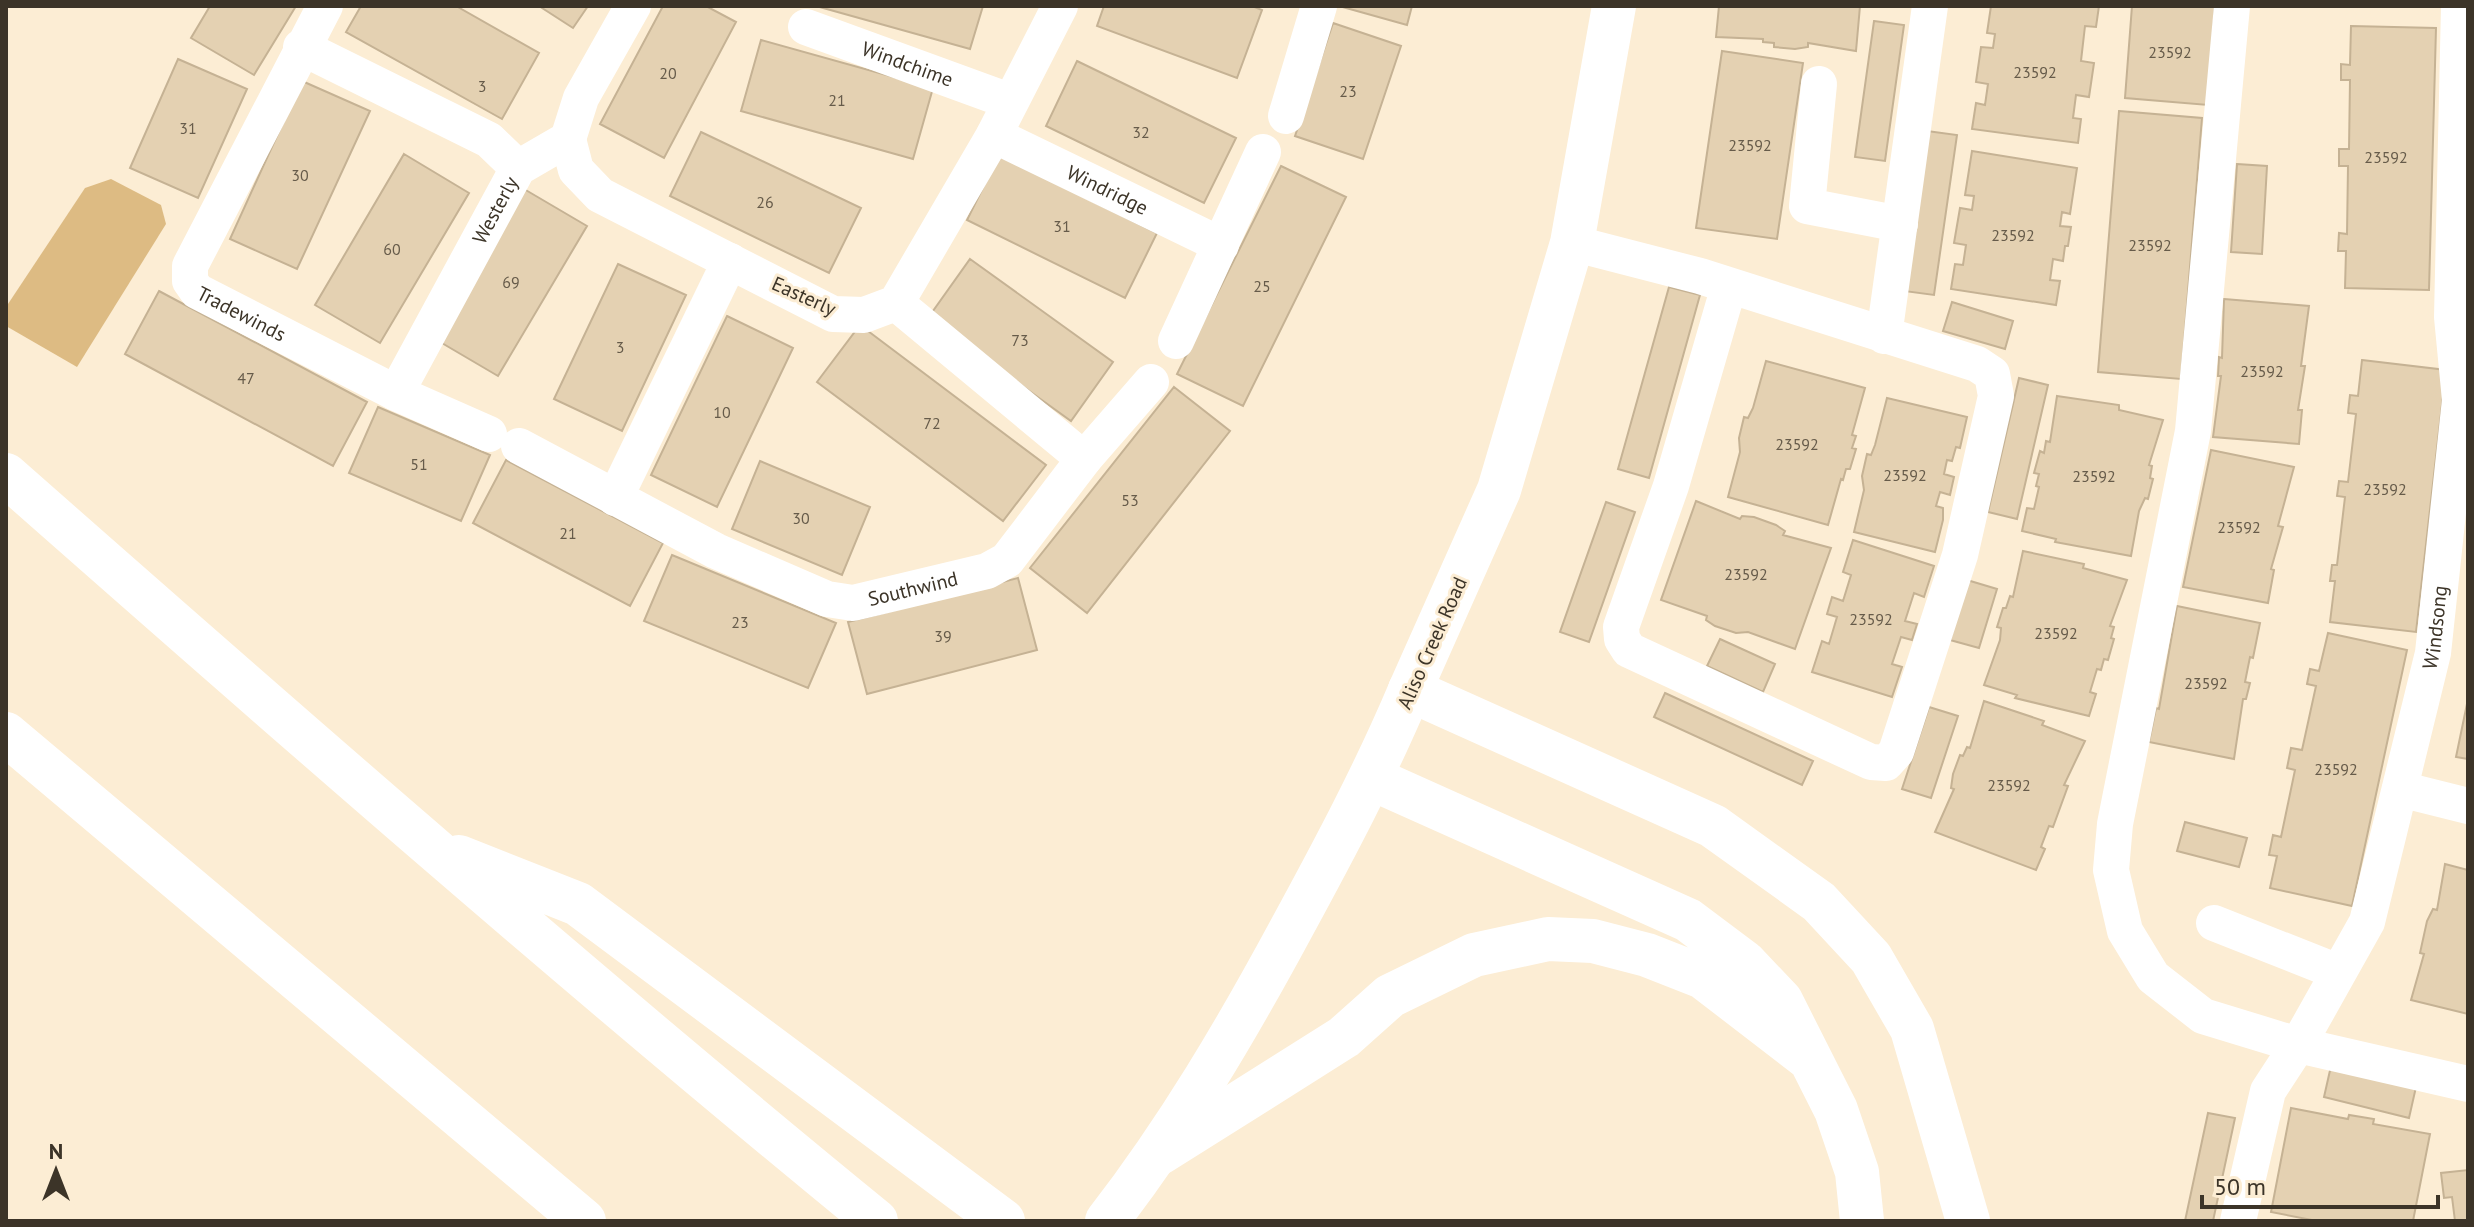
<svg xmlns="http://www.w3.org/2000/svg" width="2474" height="1227" font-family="'PT Sans',sans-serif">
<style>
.green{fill:#ddbb83}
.building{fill:#e4d1b2;stroke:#c5b294;stroke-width:2}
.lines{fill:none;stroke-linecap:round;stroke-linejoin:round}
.minor{stroke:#fff;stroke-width:36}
.secondary{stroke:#fff;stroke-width:44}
.primary{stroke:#fff;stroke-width:44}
.motorway{stroke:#fff;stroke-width:44}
.labels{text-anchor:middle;stroke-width:6;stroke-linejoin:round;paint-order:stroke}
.number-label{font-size:16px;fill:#665b4a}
.street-label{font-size:20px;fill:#3c3428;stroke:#fcedd4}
</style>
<rect width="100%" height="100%" fill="#fcedd4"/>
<path class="green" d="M111,179L161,205L166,224L77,367L6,326V307L85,188Z"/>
<path class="building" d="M210,6H296L254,75L191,38Z
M361,6H456L539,53L502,119L346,32Z
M539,6H588L573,28Z
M663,6H706L736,22L664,158L600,124Z
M816,6H983L970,49Z
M1104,6H1252L1262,10L1237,78L1097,26Z
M1339,6H1412L1407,25Z
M1719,6H1860L1856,51L1808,43V47L1795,49L1774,47V43L1763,42V39L1716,37Z
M1991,6H2099L2096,27L2085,26L2081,61L2094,63L2089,97L2076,95L2073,118L2081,119L2078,143L1972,129L1976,103L1985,105L1988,84L1976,82L1981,47L1993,48L1995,34L1987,33Z
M2132,6H2215L2208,105L2125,98Z
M1874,21L1904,25L1885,161L1855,157Z
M1333,23L1401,46L1363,159L1295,136Z
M2351,26L2436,28L2429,290L2345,288L2346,251H2338L2339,233L2347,234L2348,166H2339V149H2349L2350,80H2341V64L2350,65Z
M761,40L933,88L913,159L741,111Z
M1722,51L1803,63L1777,239L1696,228Z
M178,59L247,89L198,198L130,168Z
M1077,61L1236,138L1204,203L1046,126Z
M302,81L370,111L297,269L230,239Z
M2119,111L2202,118L2181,379L2098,372Z
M1927,131L1957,135L1934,295L1904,291Z
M701,132L861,208L829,273L670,196Z
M1972,151L2077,168L2070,214L2062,212L2060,226L2071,227L2068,246H2065L2063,261L2053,259L2050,280L2060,281L2056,305L1951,289L1955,264L1963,265L1966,245L1954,243L1960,208L1972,210L1974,196L1965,195Z
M404,154L469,193L380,343L315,305Z
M999,155L1157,233L1125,298L967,220Z
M2237,164L2267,166L2262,254L2231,252Z
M1281,166L1346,197L1243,406L1177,374Z
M524,189L587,226L498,376L435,339Z
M970,259L1113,362L1071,421L928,318Z
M618,264L686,295L622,431L554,399Z
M1669,287L1700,295L1649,478L1618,469Z
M159,291L367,402L333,466L125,354Z
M2224,299L2309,306L2301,366H2305L2298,410H2302L2299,444L2213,437L2221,376H2218L2219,357L2222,358Z
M1952,302L2013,321L2005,349L1943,331Z
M727,316L793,348L717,507L651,475Z
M860,325L1046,465L1003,521L817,382Z
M2362,360L2446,370L2416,632L2330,622L2335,581H2330L2332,565H2337L2345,497L2337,496L2339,481L2348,482L2356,414L2348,413L2350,395L2358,396Z
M1766,361L1865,388L1852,435L1856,436L1852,448L1856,449L1850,469H1846L1843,480L1841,479L1828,525L1728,497L1740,452L1739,438L1744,417L1748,418L1753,408Z
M2019,378L2048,385L2017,519L1988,512Z
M1174,387L1230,431L1087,613L1030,568Z
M2057,396L2119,405V410L2163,420L2149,465L2152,466L2150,478L2153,479L2148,499L2145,498L2139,511L2131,556L2055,542L2056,539L2022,531L2027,508L2034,509L2039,487L2036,486L2039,474L2034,473L2040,451L2044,453L2046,441L2050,442Z
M1887,398L1967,417L1960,448L1956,447L1952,461L1947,460L1944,474L1954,477L1950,495L1940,492L1936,506L1943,508V520L1935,552L1854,532L1864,490L1862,476L1867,454L1871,455L1875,445Z
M378,407L490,455L461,521L349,473Z
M2211,450L2294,467L2278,526L2283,527L2271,569L2274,570L2268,603L2183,587Z
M506,460L663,543L630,606L473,523Z
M760,461L870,507L842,575L732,529Z
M1696,501L1740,519L1742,516L1754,517L1776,525L1785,531L1783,535L1831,548L1795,649L1748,632L1736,633L1715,626L1706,620L1707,616L1661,600Z
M1606,502L1635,512L1589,642L1560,632Z
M1853,540L1934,566L1924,597L1914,593L1905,621L1917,624L1912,640L1901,637L1892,664L1902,667L1892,697L1812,672L1822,641L1829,644L1837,617L1827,614L1832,597L1843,601L1851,575L1843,572Z
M2023,551L2084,564L2083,568L2127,580L2110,626L2114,627L2111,638L2114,639L2108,660L2104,659L2101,670L2097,669L2090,692L2096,694L2089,716L2015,698L2017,695L1984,685L2000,640L2001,628L1997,627L2003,608H2006L2010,596L2013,597Z
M672,555L836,623L808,688L644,621Z
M1018,578L1037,650L867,694L848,622Z
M1967,580L1997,589L1979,648L1950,640Z
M2177,606L2260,623L2253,658L2250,657L2245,682L2250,683L2246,699H2243L2234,759L2149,742L2156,708L2159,709Z
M2328,633L2407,650L2352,906L2270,888L2277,856L2269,855L2273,835L2281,837L2295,770L2287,768L2291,748L2302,750L2316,686L2307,684L2310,669L2319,671Z
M1720,639L1775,664L1763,692L1707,666Z
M1665,693L1813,761L1802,785L1654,717Z
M2468,699V759L2456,757Z
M1984,701L2044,721L2042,725L2085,741L2064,785L2068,786L2053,827L2049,826L2041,847L2045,849L2036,870L1935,832L1954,789L1951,788L1953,774L1960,755L1963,756L1967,747L1970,748Z
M1929,707L1958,716L1931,798L1902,789Z
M2185,822L2247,838L2239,867L2177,851Z
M2445,864L2468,870V1014L2411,1000L2424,954L2420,953L2427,921L2433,909L2437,910Z
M2331,1066L2416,1087L2409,1118L2324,1097Z
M2291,1108L2348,1119L2349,1115L2374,1119L2373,1124L2430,1134L2413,1221H2317L2271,1212Z
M2208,1113L2235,1118L2213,1221H2185Z
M2468,1170V1221H2455L2452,1197L2444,1198L2441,1173Z"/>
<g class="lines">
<g class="minor">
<path id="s1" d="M325,6L190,266V281L197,291L396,393L489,434"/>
<path d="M2232,6L2193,431L2115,824L2111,870L2125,931L2153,977L2203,1016L2298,1045L2468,1084"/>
<path id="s2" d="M806,27L1009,101"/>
<path d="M301,47L489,140L518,168"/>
<path d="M1819,84L1807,206L1900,224"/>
<path d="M1286,116L1319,6"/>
<path id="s3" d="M994,135L1221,245"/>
<path d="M568,139L576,170L600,195L833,314L864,315L896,303L994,135L1060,6"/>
<path d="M1572,243L1700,276L1977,364L1992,374L1996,396L1960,555L1896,752L1886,763L1871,762L1629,650L1622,639L1621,627L1671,486L1729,286"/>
<path d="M896,303L1084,459"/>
<path d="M1884,336L1930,6"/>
<path d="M1176,341L1263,152"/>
<path id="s4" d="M396,393L518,168L568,139L581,98L633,6"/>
<path id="s5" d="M519,446L716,551L827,599L853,603L987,571L1007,560L1084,459L1151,382"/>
<path d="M615,498L730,261"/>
<path d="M2400,789L2468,806"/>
<path d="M2214,923L2338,972"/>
<path id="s6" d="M2238,1221L2268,1091L2298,1045L2367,922L2433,653L2460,400L2452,317L2459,6L2468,7"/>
</g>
<path class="secondary" d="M1410,690L1499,490L1572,243L1614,6"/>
<path class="primary" d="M1107,1221C1178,1129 1236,1031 1291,929C1334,850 1375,773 1410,690"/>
<path class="motorway" d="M6,475C293,728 580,979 876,1221
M1410,690L1713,826L1819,902L1871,958L1912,1029L1968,1221
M6,734L584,1221
M1373,779L1688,920L1744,962L1781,1001L1836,1110L1857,1172L1862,1221
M459,857L578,904L1003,1221
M1160,1153L1344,1037L1390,996L1474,955L1548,939L1593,941L1647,955L1703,977L1807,1057"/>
</g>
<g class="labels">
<g class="number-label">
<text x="2170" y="58">23592</text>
<text x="2035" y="78">23592</text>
<text x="668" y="79">20</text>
<text x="482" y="92">3</text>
<text x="1348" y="97">23</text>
<text x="837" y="106">21</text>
<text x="188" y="134">31</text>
<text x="1141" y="138">32</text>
<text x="1750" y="151">23592</text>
<text x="2386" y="163">23592</text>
<text x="300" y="181">30</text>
<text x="765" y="208">26</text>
<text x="1062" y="232">31</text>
<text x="2013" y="241">23592</text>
<text x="2150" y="251">23592</text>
<text x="392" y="255">60</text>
<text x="511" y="288">69</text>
<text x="1262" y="292">25</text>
<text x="1020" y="346">73</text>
<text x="620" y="353">3</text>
<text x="2262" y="377">23592</text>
<text x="246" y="384">47</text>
<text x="722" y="418">10</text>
<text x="932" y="429">72</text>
<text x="1797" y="450">23592</text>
<text x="419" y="470">51</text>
<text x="1905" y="481">23592</text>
<text x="2094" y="482">23592</text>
<text x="2385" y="495">23592</text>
<text x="1130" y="506">53</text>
<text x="801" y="524">30</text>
<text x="2239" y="533">23592</text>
<text x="568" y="539">21</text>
<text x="1746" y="580">23592</text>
<text x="1871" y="625">23592</text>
<text x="740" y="628">23</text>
<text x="2056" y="639">23592</text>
<text x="943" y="642">39</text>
<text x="2206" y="689">23592</text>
<text x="2336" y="775">23592</text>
<text x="2009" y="791">23592</text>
</g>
<g class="street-label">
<text dy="7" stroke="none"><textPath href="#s2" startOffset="108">Windchime</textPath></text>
<text dy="7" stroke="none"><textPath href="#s3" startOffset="126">Windridge</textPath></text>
<text dy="7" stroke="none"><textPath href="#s4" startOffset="208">Westerly</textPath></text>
<text transform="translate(804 296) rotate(24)" y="7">Easterly</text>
<text dy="7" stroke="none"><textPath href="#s1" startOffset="370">Tradewinds</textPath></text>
<text dy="7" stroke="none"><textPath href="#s5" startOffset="432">Southwind</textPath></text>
<text dy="7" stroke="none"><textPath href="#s6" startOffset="632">Windsong</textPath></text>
<text transform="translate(1432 643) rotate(-66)" y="7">Aliso Creek Road</text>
</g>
</g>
<rect width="2474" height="1227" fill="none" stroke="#3c3428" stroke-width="16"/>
<g transform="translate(56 1171)" stroke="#fcedd4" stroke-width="6" paint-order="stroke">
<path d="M0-6L14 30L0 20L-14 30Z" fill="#3c3428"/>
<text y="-12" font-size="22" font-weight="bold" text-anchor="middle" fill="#3c3428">N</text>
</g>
<path d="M2202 1195v12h236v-12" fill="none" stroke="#3c3428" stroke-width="4"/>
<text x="2214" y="1195" font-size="24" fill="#3c3428" stroke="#fcedd4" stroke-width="6" paint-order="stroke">50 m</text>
</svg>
